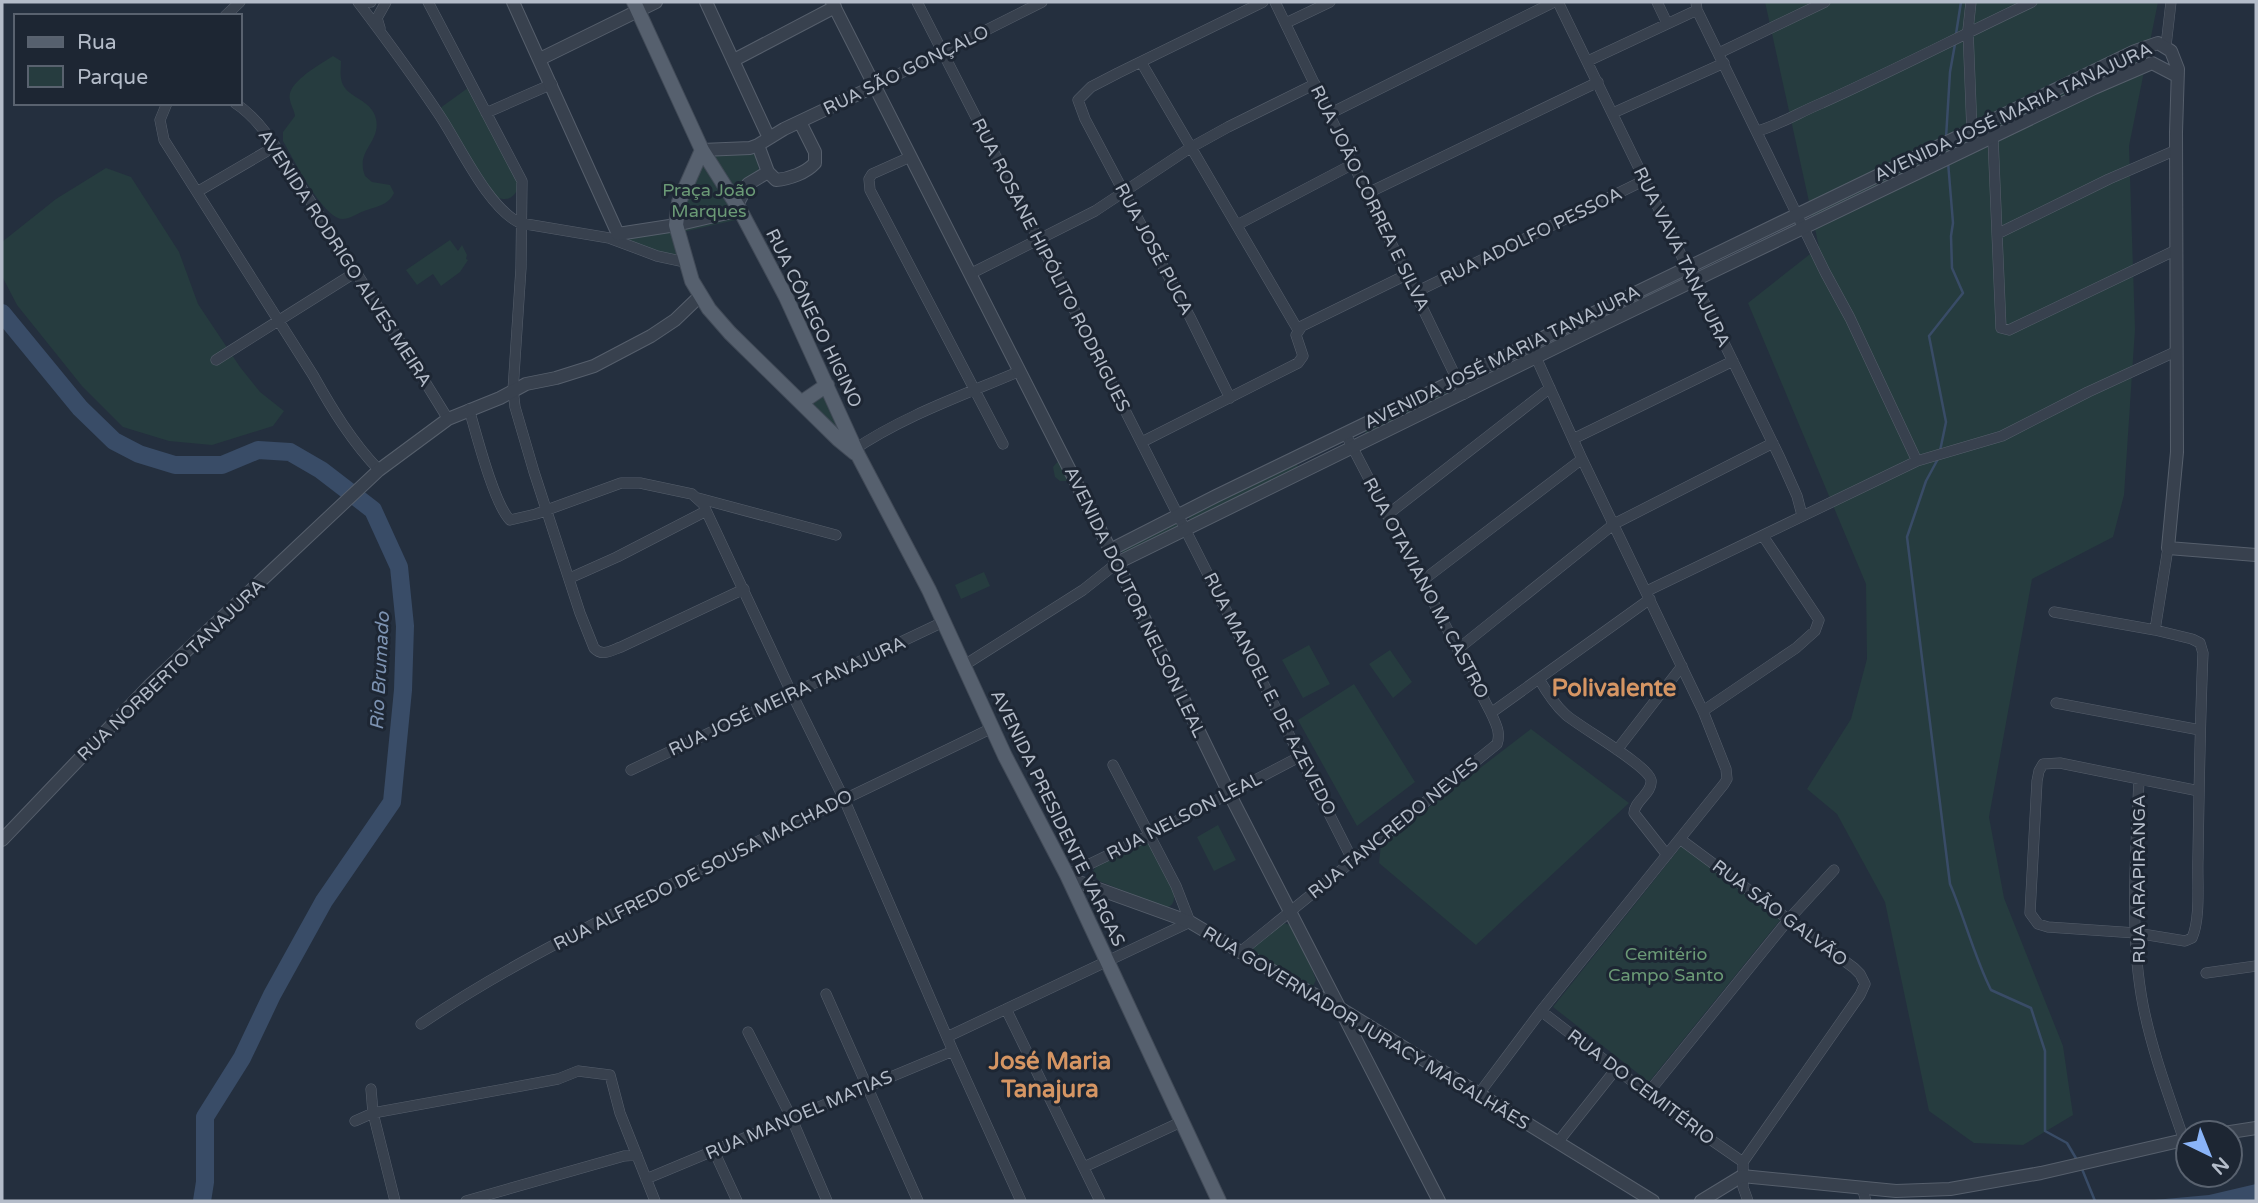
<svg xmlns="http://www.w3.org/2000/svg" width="2258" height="1203" font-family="'Varela Round',sans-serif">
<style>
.green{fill:#263c3f}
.water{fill:#394c67}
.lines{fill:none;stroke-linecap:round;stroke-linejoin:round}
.stream{stroke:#394c67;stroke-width:2.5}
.river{stroke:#394c67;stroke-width:18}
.minor-casing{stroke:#565f6c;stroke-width:11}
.tertiary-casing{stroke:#565f6c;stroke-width:14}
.primary-casing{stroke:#414a57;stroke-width:16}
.minor{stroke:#38414e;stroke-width:10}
.tertiary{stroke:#38414e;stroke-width:12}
.primary{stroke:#56606e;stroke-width:14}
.labels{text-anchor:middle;stroke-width:6;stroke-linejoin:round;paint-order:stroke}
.street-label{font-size:18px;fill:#b4bcc9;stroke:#1d2633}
.park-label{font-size:18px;fill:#6b9a76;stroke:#1d2633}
.water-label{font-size:19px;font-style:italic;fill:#7c92b1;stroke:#1d2633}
.district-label{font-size:24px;font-weight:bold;fill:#d59563;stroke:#1d2633}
</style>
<rect width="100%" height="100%" fill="#242f3e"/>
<path class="green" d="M1765,2H2158L2129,146L2135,329L2124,495L2113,537L2032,579L1989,817L2004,898L2063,1046L2073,1115L2023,1145L1974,1143L1929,1111L1885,902L1837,814L1807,789L1851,719L1867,659L1866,584L1748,303L1819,247Z
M333,56L341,61C341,67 340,73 341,78C343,98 372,98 376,119C381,143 355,150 365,176L372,182L390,185L394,193C389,204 379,206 367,210C359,212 351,219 342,219C322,217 293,158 283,141V132L295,116C294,109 291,106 290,100C285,83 321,64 333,56Z
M472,85L520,177C519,192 512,204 496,197L436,111Z
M756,148L759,171L750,176L740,219L683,232L674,221L699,157Z
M106,168L131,177L179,252L198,304L240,367L260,392L284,411L273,426L212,445L169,441L123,427L82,386L17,305L2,276V242L56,199Z
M665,230L675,232L677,256L622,243V233Z
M450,240L458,251L462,245L467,255L466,259L468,260L460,272L441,286L433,274L417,285L406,270Z
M1450,388L1452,396L1367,437L1365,431Z
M827,394L844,437L811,403Z
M1060,459L1072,481H1060L1055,477L1053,467Z
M1297,464L1298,469L1191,522L1188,517Z
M1177,523L1179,530L1125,556L1121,551Z
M984,572L990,586L961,599L955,585Z
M1309,645L1330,684L1303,698L1282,660Z
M1390,650L1412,682L1393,698L1369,664Z
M1354,684L1415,782L1357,826L1298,720Z
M1531,729L1629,803L1476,945L1379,863L1381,844Z
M1218,825L1236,860L1214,871L1197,837Z
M1147,842L1151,845C1157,857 1176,887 1174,899C1173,905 1171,905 1167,908L1099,881L1092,873L1096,867Z
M1683,844L1781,919L1649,1082L1553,1007Z
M1281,922L1290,925L1303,944L1316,980L1313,986L1253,953L1251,949Z"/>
<path class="water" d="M2256,1184V1201H2143L2209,1195Z"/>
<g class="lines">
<path class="stream" d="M1956,34L1961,2
M1946,138L1950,72L1955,44
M1940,451L1946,422L1929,336L1963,293L1952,268L1951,236L1953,223L1948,162
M1939,457L1926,481L1907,537L1950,884C1965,919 1974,956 1991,990L2031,1008L2045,1051V1131L2067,1143L2077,1160
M2082,1169L2095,1201"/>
<path class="river" d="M2,313L80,408L114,441L139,454L175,465H222L258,450L290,452L321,470L373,510L399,567L405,626L403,690L392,802L324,901L272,995L242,1058L205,1117V1182L202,1201"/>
<g class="minor-casing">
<path id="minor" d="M358,2C386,39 414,77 440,116C460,146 488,208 520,223L609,238L657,256L685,262
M368,2H371
M428,2L522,181L521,268L513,390L515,407L534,472L580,613L594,648C602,657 612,650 621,647L744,589
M917,2C1063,288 1210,574 1353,861
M1275,2L1464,394
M1558,2L1780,458L1797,496L1802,515
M1657,2L1667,23
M1696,2L1697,10L1825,272L1850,318L1917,461
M1971,2L1968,30L1972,132
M225,16L240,2
M1286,23L1330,2
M380,28L377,18L386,2
M2166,46L2171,2
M1719,53L1825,2
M1588,61L1697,10
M1141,62L1298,330
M875,86L1042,2
M167,103L160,120L164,140L313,375C332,409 352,442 379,470
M235,103C267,124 286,165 307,196C355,270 402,344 448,419
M486,113L552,84
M1613,113L1724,63
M1329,114L1554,2
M1758,131C1781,124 1800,112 1822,103C1893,71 1962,35 2032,2
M1993,138L2001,328L2009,330L2176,250
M910,157L872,174L869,179L870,190L1003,444
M197,192L274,147
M1368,193L1598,82
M1237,225L1353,164
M1997,234L2109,179L2176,150
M970,274L1095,211L1190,148L1228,127L1315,84
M1416,292L1645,180
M216,360L356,272
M1230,398L1190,317L1085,119L1078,100L1091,87L1118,73L1263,2
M469,409C476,433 494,504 510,520L536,514L621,483H640L692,494L703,504L792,694L844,799L953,1051L1021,1201
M1573,439L1733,361
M1142,442L1298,363L1303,356L1296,335L1302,326L1408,274
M852,451C903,416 964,395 1020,371
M698,498L836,535
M1387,515L1550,388
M570,578L617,557L706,511
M1422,581L1582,459
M1647,591L1917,461L2002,436L2088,392L2177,351
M2054,612L2155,630L2192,639L2200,643L2203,653C2200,722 2199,790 2198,858C2197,880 2201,918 2192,938L2185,941L2136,933L2048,927L2038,924L2030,913L2037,781L2039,771L2043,764L2060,763L2199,791
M2155,630L2168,548
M1458,649L1614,524L1773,443
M963,666L1083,590L1117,563
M1539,679C1546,691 1554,704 1565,714C1579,727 1648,765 1651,780C1653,793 1634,801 1634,813L1667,855
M2056,703L2200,730
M1703,711L1796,648L1815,631L1819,620L1763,536
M1491,713L1650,599
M1617,750L1682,666
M631,770L943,622
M2139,779C2136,854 2129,932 2143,1005C2152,1051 2169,1096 2184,1140
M1680,839L1854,968L1860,974L1865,984L1860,995L1743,1162V1187L1748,1201
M1067,875L1150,835L1301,756
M1239,953L1497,744C1501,733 1496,724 1491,713L1345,433
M2206,973L2256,966
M826,994L918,1201
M1006,1009L1100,1201
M1541,1011L1681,1119L1743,1162
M421,1024C487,979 558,942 629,906C748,844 871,787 992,728
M748,1032L791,1117L827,1201
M947,1037L1190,922L1176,886L1113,765
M371,1089L373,1113L395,1201
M1648,1093L1789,919L1834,870
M1478,1095L1541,1011L1724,784L1727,779L1726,769L1703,711L1582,459L1534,353
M355,1121L373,1113L521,1086L558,1079L578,1071L610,1075L620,1113L655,1201
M1558,1142L1616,1069
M714,1151L737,1201
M1084,1167L1183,1121
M646,1179L953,1051
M1862,1188L1866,1201
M466,1201L624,1156L637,1155"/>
</g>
<g class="tertiary-casing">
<path id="tertiary" d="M513,2L618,234L676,225L740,210
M706,2L769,138
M832,2L1117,563L1229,793L1439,1201
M540,59L656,2
M734,60L835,7
M800,122L815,152V163C806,173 789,179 776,180L768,172L758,145L784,129L875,86
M702,150L750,148L758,145
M737,205L748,184L768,172
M1110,550L1216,496L2135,51L2158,43L2171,51L2178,69L2176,132L2177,452L2168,548L2256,555
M1117,563L1585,333L2094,88L2152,63L2177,76
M2,840L150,685L379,470L448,419L500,398L526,384L556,378L594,366L651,336L675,320L700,296
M1068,878L1190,922L1298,986L1338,1007L1653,1201
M2224,1133L2256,1128
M1701,1201L1742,1176L1896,1191L1950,1189L2041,1173L2188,1139"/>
</g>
<g class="primary-casing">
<path id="primary" d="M634,2L702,150L740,210L786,297L858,455L929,590L1005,756L1067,875L1219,1201
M702,150L679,202L676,225L692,281L709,309L730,333L838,439L855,453
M802,402L827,385"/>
</g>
<use href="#minor" class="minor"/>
<use href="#tertiary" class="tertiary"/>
<use href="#primary" class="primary"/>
</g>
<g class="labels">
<g class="street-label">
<text transform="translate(906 70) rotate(-26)" y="6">RUA SÃO GONÇALO</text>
<text transform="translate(2013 112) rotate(-25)" y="6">AVENIDA JOSÉ MARIA TANAJURA</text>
<text transform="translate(1370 198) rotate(64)" y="6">RUA JOÃO CORREA E SILVA</text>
<text transform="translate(1531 236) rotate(-26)" y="6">RUA ADOLFO PESSOA</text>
<text transform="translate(1154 249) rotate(62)" y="6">RUA JOSÉ PUCA</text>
<text transform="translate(1682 257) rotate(64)" y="6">RUA VAVÁ TANAJURA</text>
<text transform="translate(345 258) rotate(57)" y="6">AVENIDA RODRIGO ALVES MEIRA</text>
<text transform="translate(1051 265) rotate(63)" y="6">RUA ROSANE HIPÓLITO RODRIGUES</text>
<text transform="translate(814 318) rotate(64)" y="6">RUA CÔNEGO HIGINO</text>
<text transform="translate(1502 357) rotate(-26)" y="6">AVENIDA JOSÉ MARIA TANAJURA</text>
<text transform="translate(1426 588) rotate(62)" y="6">RUA OTAVIANO M. CASTRO</text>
<text transform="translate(1135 602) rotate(64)" y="6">AVENIDA DOUTOR NELSON LEAL</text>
<text transform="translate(171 670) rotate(-44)" y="6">RUA NORBERTO TANAJURA</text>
<text transform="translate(1270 694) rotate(63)" y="6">RUA MANOEL E. DE AZEVEDO</text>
<text transform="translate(787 696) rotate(-25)" y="6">RUA JOSÉ MEIRA TANAJURA</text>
<text transform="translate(1184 816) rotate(-27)" y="6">RUA NELSON LEAL</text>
<text transform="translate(1058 818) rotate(64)" y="6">AVENIDA PRESIDENTE VARGAS</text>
<text transform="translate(1393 828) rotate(-39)" y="6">RUA TANCREDO NEVES</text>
<text transform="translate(703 870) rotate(-27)" y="6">RUA ALFREDO DE SOUSA MACHADO</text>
<text transform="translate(2139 879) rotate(-90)" y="6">RUA ARAPIRANGA</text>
<text transform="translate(1780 913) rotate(37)" y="6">RUA SÃO GALVÃO</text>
<text transform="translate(1366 1028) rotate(31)" y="6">RUA GOVERNADOR JURACY MAGALHÃES</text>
<text transform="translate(1641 1087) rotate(37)" y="6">RUA DO CEMITÉRIO</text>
<text transform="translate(799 1115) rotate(-23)" y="6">RUA MANOEL MATIAS</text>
</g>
<g class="park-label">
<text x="709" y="196">Praça João<tspan x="709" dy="21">Marques</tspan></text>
<text x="1666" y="960">Cemitério<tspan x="1666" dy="21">Campo Santo</tspan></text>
</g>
<g class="water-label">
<text transform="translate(379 671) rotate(-87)" y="7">Rio Brumado</text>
</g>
<g class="district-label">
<text x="1614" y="696">Polivalente</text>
<text x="1050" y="1069">José Maria<tspan x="1050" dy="28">Tanajura</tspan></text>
</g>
</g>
<rect width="2258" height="1203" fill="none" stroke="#b4bcc9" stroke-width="7"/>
<rect x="14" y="14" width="228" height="91" fill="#1d2633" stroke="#59626f" stroke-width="2"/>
<rect x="28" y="37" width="35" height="10" fill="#56606e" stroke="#59626f" stroke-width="2"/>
<text x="77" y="49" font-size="21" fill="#b4bcc9">Rua</text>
<rect x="28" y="66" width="35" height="21" fill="#263c3f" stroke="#59626f" stroke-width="2"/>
<text x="77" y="84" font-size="21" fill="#b4bcc9">Parque</text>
<g transform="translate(2209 1154) rotate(137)"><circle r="33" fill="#1d2633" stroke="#59626f" stroke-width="2"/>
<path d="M0-5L12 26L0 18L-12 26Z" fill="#8ab4f8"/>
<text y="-10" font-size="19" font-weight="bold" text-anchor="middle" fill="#b4bcc9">N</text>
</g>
</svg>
